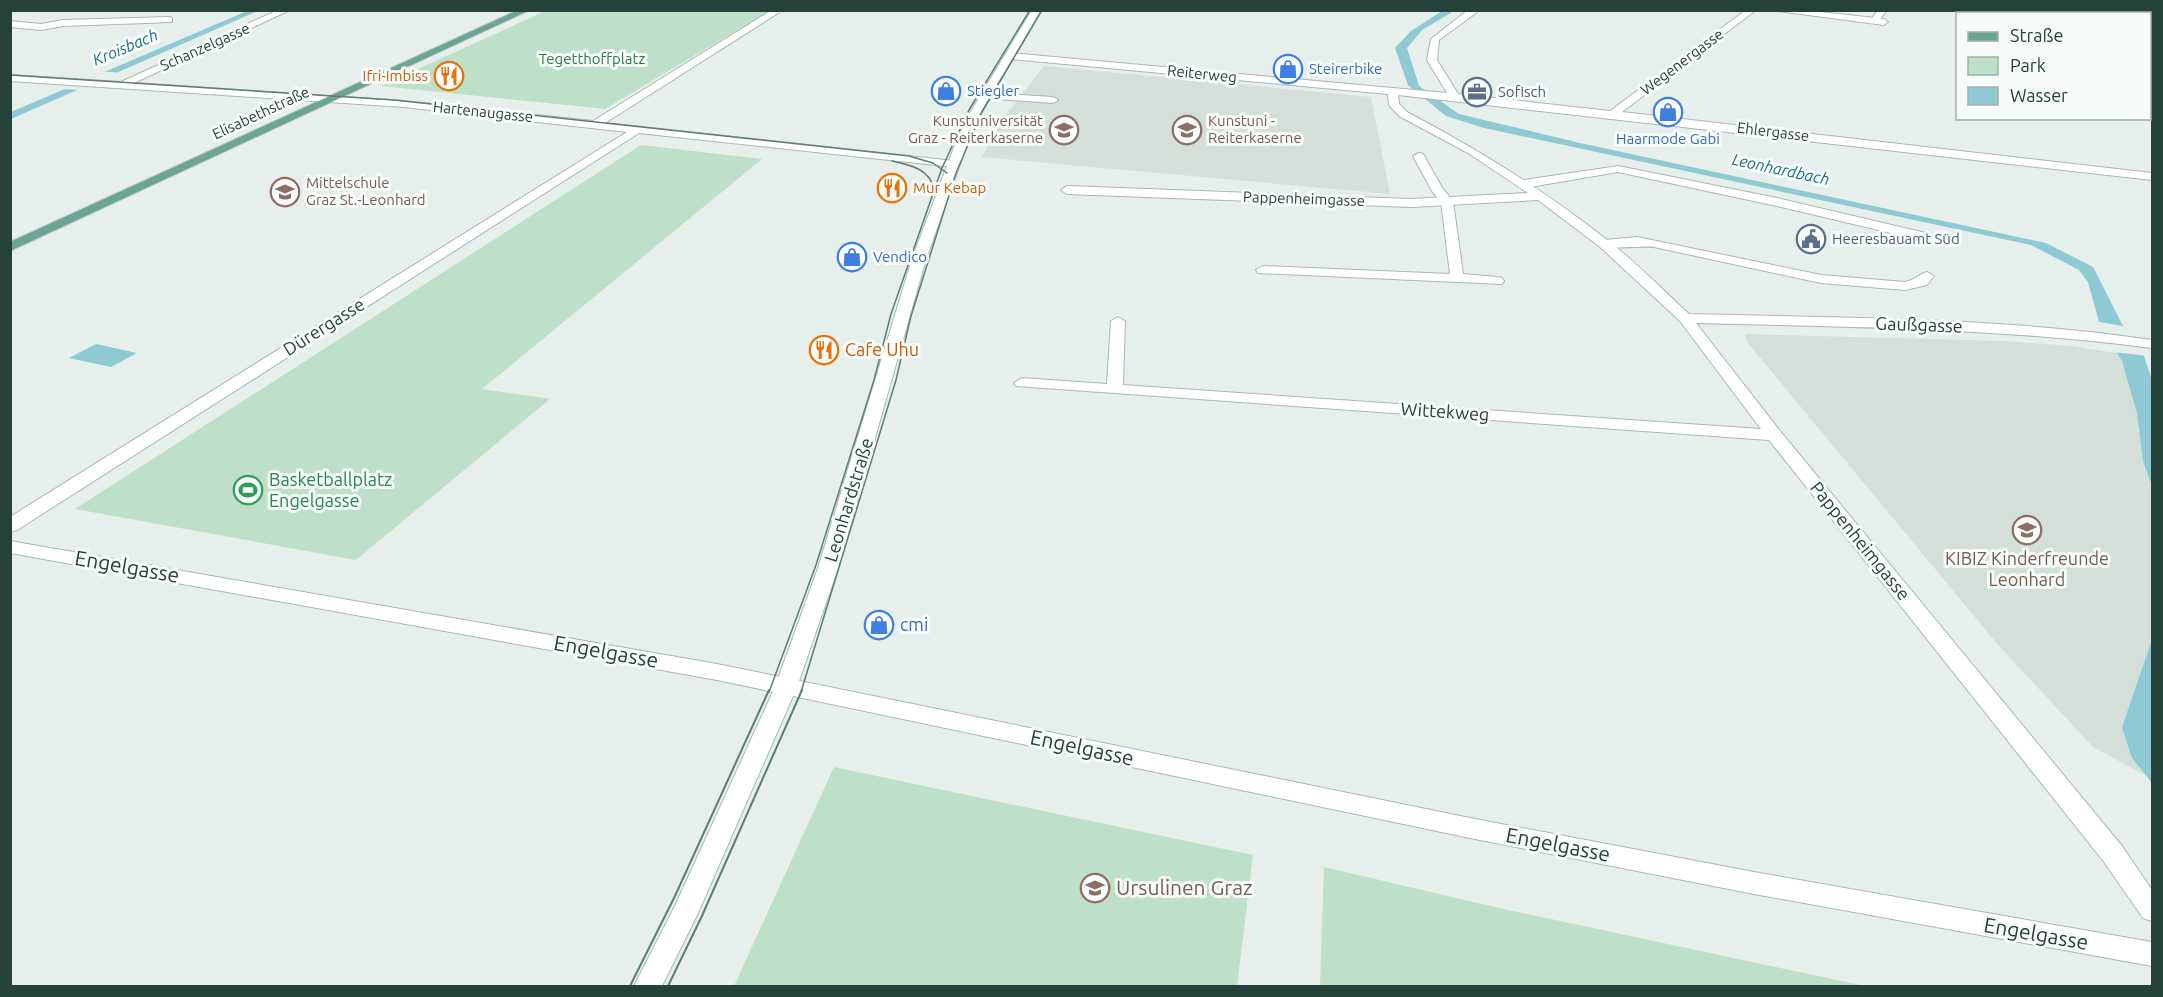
<svg xmlns="http://www.w3.org/2000/svg" width="2163" height="997" font-family="Ubuntu,sans-serif">
<style>
.built{fill:#d4dfda}
.green{fill:#bfe0c8}
.water{fill:#8ec9d4}
.pier{fill:#e6efeb}
.lines{fill:none;stroke-linecap:round;stroke-linejoin:round}
.lane-casing{stroke:#a8b8b2;stroke-width:2}
.street-casing{stroke:#a8b8b2;stroke-width:2}
.secondary-casing{stroke:#a4bbb3;stroke-width:2}
.primary-casing{stroke:#c2cac8;stroke-width:2}
.lane{fill:#fff;fill-rule:evenodd}
.street{fill:#fff;fill-rule:evenodd}
.secondary{fill:#fff;fill-rule:evenodd}
.primary{fill:#6aa596;fill-rule:evenodd}
.tram-far1{stroke:#5f7d75;stroke-width:1.5}
.tram{stroke:#5f7d75;stroke-width:2}
.labels{text-anchor:middle;stroke-width:6;stroke-linejoin:round;paint-order:stroke}
.far-street-label{font-size:15px;fill:#24423a;stroke:#f7fbf9}
.far-park-label{font-size:15px;fill:#2d7a4b;stroke:#f7fbf9}
.far-shop-label{font-size:15px;fill:#366cbe;stroke:#f7fbf9;text-anchor:start}
.far-food-label{font-size:15px;fill:#c56008;stroke:#f7fbf9;text-anchor:end}
.far-service-label{font-size:15px;fill:#4e5e75;stroke:#f7fbf9;text-anchor:start}
.far-education-label{font-size:15px;fill:#785e54;stroke:#f7fbf9;text-anchor:start}
.far-water-label{font-size:16px;font-style:italic;fill:#1c6f80;stroke:#f7fbf9}
.street-label{font-size:18px;fill:#24423a;stroke:#f7fbf9}
.food-label{font-size:18px;fill:#c56008;stroke:#f7fbf9;text-anchor:start}
.leisure-label{font-size:18px;fill:#27864d;stroke:#f7fbf9;text-anchor:start}
.education-label{font-size:18px;fill:#785e54;stroke:#f7fbf9}
.shop-label{font-size:18px;fill:#366cbe;stroke:#f7fbf9;text-anchor:start}
.near-street-label{font-size:21px;fill:#24423a;stroke:#f7fbf9}
.near-education-label{font-size:21px;fill:#785e54;stroke:#f7fbf9;text-anchor:start}
</style>
<rect width="100%" height="100%" fill="#e6efeb"/>
<path class="built" d="M1044,66L1371,97L1390,194L981,157L995,136L999,124Z
M1745,334L2005,341L2071,346L2128,355L2152,414V779L2093,747L1999,646L1747,342Z"/>
<path class="green" d="M545,11V10L769,11L605,109L381,86Z
M641,145L762,159L482,389L550,399L356,560L75,509Z
M834,767L1253,855L1237,986H734Z
M1324,867L1499,908L1865,986H1320Z"/>
<path class="water" d="M247,11H258L11,119V112Z
M1442,11H1454L1422,30L1407,48L1419,86L1459,114L1580,143L2046,243L2093,267L2123,326L2144,356L2152,380V486L2143,461L2137,413L2122,361L2099,322L2088,282L2079,270L2031,245L1484,128L1446,116L1408,85L1395,48L1411,31Z
M96,344L137,353L111,367L69,358Z
M2152,640V783L2132,758L2122,727Z"/>
<path class="pier" d="M98,71L123,73L82,90L58,89Z
M2095,321L2127,327L2148,356L2113,352Z"/>
<g class="lines">
<g class="lane-casing">
<path id="lane" d="M1878,10H1887L1877,23H1871L1870,21Z
M169,17L172,18V22L63,26L41,30L10,27V21L41,24L63,20Z
M987,93L1053,97L1058,100L1053,103L983,98V94Z
M1419,153L1423,154L1443,189L1453,201L1463,274L1497,277L1502,278L1504,281L1502,284L1258,273L1256,270L1263,266L1450,274L1441,202L1432,191L1413,156Z
M1618,166L1777,198L1947,238L1948,241L1942,245L1777,206L1618,172L1524,188L1518,184L1524,180Z
M1637,237L1821,275L1905,282C1915,280 1919,274 1927,272L1934,276L1927,285L1905,290L1821,283L1654,247C1641,245 1606,251 1598,244L1605,240Z"/>
</g>
<g class="street-casing">
<path id="street" d="M278,10H290L134,83L404,101L593,121L772,10H783L605,123L954,161L960,164L954,167L639,133L17,530L10,532V517L627,132L404,107L10,81V75L121,82Z
M1468,10H1480L1439,40L1437,60L1458,94L1610,111L1746,10H1756L1622,112L2152,173V180L1398,95L1399,104L1407,112C1477,149 1544,190 1607,240C1636,262 1662,289 1689,314C1844,318 1999,317 2152,340V348C2001,328 1849,327 1696,323L1780,431L2122,846L2152,890V921L2143,918L2104,862L1769,440L1016,386L1014,383L1022,378L1107,384L1111,321L1118,317L1125,321L1123,385L1761,429L1680,321L1600,247L1538,200L1411,207L1067,194L1061,190L1067,186L1411,199L1528,193L1468,153L1399,116L1389,105L1388,94L1010,59L1005,56L1010,53L1447,93L1427,60L1431,39Z
M1770,10H1802L1884,19L1888,22L1884,25Z
M10,541L717,664L1470,818L1754,872L2152,942V966L1754,894L1470,838L717,680L10,553Z"/>
</g>
<g class="secondary-casing">
<path id="secondary" d="M1032,10H1041L980,113L968,142L926,259L838,568L797,687L698,913L662,986H634L675,906L775,687L818,568L912,259L956,142L970,113Z"/>
</g>
<g class="primary-casing">
<path id="primary" d="M518,10H530L10,251V242Z"/>
</g>
<use href="#lane" class="lane"/>
<use href="#street" class="street"/>
<use href="#secondary" class="secondary"/>
<use href="#primary" class="primary"/>
<path class="tram-far1" d="M10,75L394,100L909,156L933,163L947,173
M892,161C910,165 930,169 934,189
M769,692L816,565L874,380L891,314L942,168L969,110L1030,10
M801,692L896,380L911,316L956,173L982,112L1042,10"/>
<path class="tram" d="M630,986L675,896L769,690
M668,986L701,918L802,690"/>
</g>
<defs>
<g id="shop-ring" transform="scale(1.5)"><circle r="9.5" fill="#f7fbf9" stroke="#3f7fe0" stroke-width="1.5"/><path d="M-5-2.5h2.3a2.7 3.5 0 0 1 5.4 0H5L5.5 6h-11ZM-1.5-2.5h3a1.5 2.3 0 0 0-3 0Z" fill="#3f7fe0"/></g>
<g id="restaurant-ring" transform="scale(1.5)"><circle r="9.5" fill="#f7fbf9" stroke="#e8710a" stroke-width="1.5"/><path d="M-5-6h1v4h1v-4h1v4h1v-4h1v5L-1.5 .5V6h-2V.5L-5-1ZM5-6V6H3V1.5H1.5Q1.5-4 5-6Z" fill="#e8710a"/></g>
<g id="office-ring" transform="scale(1.5)"><circle r="9.5" fill="#f7fbf9" stroke="#5c6f8a" stroke-width="1.5"/><path d="M-6-3h4V-5.5h4V-3h4V5H-6ZM-1-4.5V-3h2v-1.5ZM-6 0V1H6V0Z" fill="#5c6f8a"/></g>
<g id="university-ring" transform="scale(1.5)"><circle r="9.5" fill="#f7fbf9" stroke="#8d6e63" stroke-width="1.5"/><path d="M0-5L7-2L0 1L-7-2ZM-4 1L0 2.5L4 1V4Q0 6-4 4Z" fill="#8d6e63"/></g>
<g id="school-ring" transform="scale(1.5)"><circle r="9.5" fill="#f7fbf9" stroke="#8d6e63" stroke-width="1.5"/><path d="M0-5L7-2L0 1L-7-2ZM-4 1L0 2.5L4 1V4Q0 6-4 4Z" fill="#8d6e63"/></g>
<g id="civic-ring" transform="scale(1.5)"><circle r="9.5" fill="#f7fbf9" stroke="#5c6f8a" stroke-width="1.5"/><path d="M-.6-6.5H3V-4.5H.6V-3L4-1V1h2V6H-6V1h2V-1L-.6-3ZM-1.2 2.5V6h2.4V2.5Z" fill="#5c6f8a"/></g>
<g id="stadium-ring" transform="scale(1.5)"><circle r="9.5" fill="#f7fbf9" stroke="#2e9e5b" stroke-width="1.5"/><path d="M0-5a6.5 5 0 1 0 0 10a6.5 5 0 1 0 0-10ZM-3.5-1.8h7v3.6h-7Z" fill="#2e9e5b"/></g>
</defs>
<g fill-rule="evenodd">
<use href="#shop-ring" x="1288" y="69"/>
<use href="#restaurant-ring" x="449" y="76"/>
<use href="#shop-ring" x="946" y="91"/>
<use href="#office-ring" x="1477" y="92"/>
<use href="#shop-ring" x="1668" y="112"/>
<use href="#university-ring" x="1064" y="130"/>
<use href="#university-ring" x="1187" y="130"/>
<use href="#restaurant-ring" x="892" y="188"/>
<use href="#school-ring" x="285" y="192"/>
<use href="#civic-ring" x="1811" y="239"/>
<use href="#shop-ring" x="852" y="257"/>
<use href="#restaurant-ring" x="824" y="350"/>
<use href="#stadium-ring" x="248" y="490"/>
<use href="#school-ring" x="2027" y="530"/>
<use href="#shop-ring" x="879" y="625"/>
<use href="#school-ring" x="1095" y="888"/>
</g>
<g class="labels">
<g class="far-street-label">
<text transform="translate(205 47) rotate(-24)" y="5">Schanzelgasse</text>
<text transform="translate(1682 62) rotate(-37)" y="5">Wegenergasse</text>
<text transform="translate(1202 74) rotate(6)" y="5">Reiterweg</text>
<text transform="translate(483 112) rotate(6)" y="5">Hartenaugasse</text>
<text transform="translate(261 113) rotate(-25)" y="5">Elisabethstraße</text>
<text transform="translate(1773 132) rotate(7)" y="5">Ehlergasse</text>
<text transform="translate(1304 199) rotate(2)" y="5">Pappenheimgasse</text>
</g>
<g class="far-park-label">
<text x="592" y="64">Tegetthoffplatz</text>
</g>
<g class="far-shop-label">
<text x="1309" y="74">Steirerbike</text>
<text x="967" y="96">Stiegler</text>
<text x="1668" y="144" text-anchor="middle">Haarmode Gabi</text>
<text x="873" y="262">Vendico</text>
</g>
<g class="far-food-label">
<text x="428" y="81">Ifri-Imbiss</text>
<text x="913" y="193" text-anchor="start">Mur Kebap</text>
</g>
<g class="far-service-label">
<text x="1498" y="97">Sofisch</text>
<text x="1832" y="244">Heeresbauamt Süd</text>
</g>
<g class="far-education-label">
<text x="1043" y="126" text-anchor="end">Kunstuniversität<tspan x="1043" dy="17">Graz - Reiterkaserne</tspan></text>
<text x="1208" y="126">Kunstuni -<tspan x="1208" dy="17">Reiterkaserne</tspan></text>
<text x="306" y="188">Mittelschule<tspan x="306" dy="17">Graz St.-Leonhard</tspan></text>
</g>
<g class="far-water-label">
<text transform="translate(125 47) rotate(-23)" y="6">Kroisbach</text>
<text transform="translate(1781 169) rotate(12)" y="6">Leonhardbach</text>
</g>
<g class="street-label">
<text transform="translate(1919 325) rotate(2)" y="6">Gaußgasse</text>
<text transform="translate(324 327) rotate(-32)" y="6">Dürergasse</text>
<text transform="translate(1445 412) rotate(4)" y="6">Wittekweg</text>
<text transform="translate(849 500) rotate(-73)" y="6">Leonhardstraße</text>
<text transform="translate(1860 541) rotate(51)" y="6">Pappenheimgasse</text>
</g>
<g class="food-label">
<text x="845" y="356">Cafe Uhu</text>
</g>
<g class="leisure-label">
<text x="269" y="486">Basketballplatz<tspan x="269" dy="21">Engelgasse</tspan></text>
</g>
<g class="education-label">
<text x="2027" y="565">KIBIZ Kinderfreunde<tspan x="2027" dy="21">Leonhard</tspan></text>
</g>
<g class="shop-label">
<text x="900" y="631">cmi</text>
</g>
<g class="near-street-label">
<text transform="translate(127 567) rotate(10)" y="7">Engelgasse</text>
<text transform="translate(606 652) rotate(10)" y="7">Engelgasse</text>
<text transform="translate(1082 748) rotate(12)" y="7">Engelgasse</text>
<text transform="translate(1558 845) rotate(11)" y="7">Engelgasse</text>
<text transform="translate(2036 934) rotate(10)" y="7">Engelgasse</text>
</g>
<g class="near-education-label">
<text x="1116" y="895">Ursulinen Graz</text>
</g>
</g>
<rect width="2163" height="997" fill="none" stroke="#24423a" stroke-width="24"/>
<rect x="1956" y="12" width="195" height="108" fill="#f7fbf9" stroke="#a3b1ad" stroke-width="1.5"/>
<rect x="1968" y="32" width="30" height="9" fill="#6aa596" stroke="#a3b1ad" stroke-width="1.5"/>
<text x="2010" y="42" font-size="18" fill="#24423a">Straße</text>
<rect x="1968" y="57" width="30" height="18" fill="#bfe0c8" stroke="#a3b1ad" stroke-width="1.5"/>
<text x="2010" y="72" font-size="18" fill="#24423a">Park</text>
<rect x="1968" y="87" width="30" height="18" fill="#8ec9d4" stroke="#a3b1ad" stroke-width="1.5"/>
<text x="2010" y="102" font-size="18" fill="#24423a">Wasser</text>
</svg>
